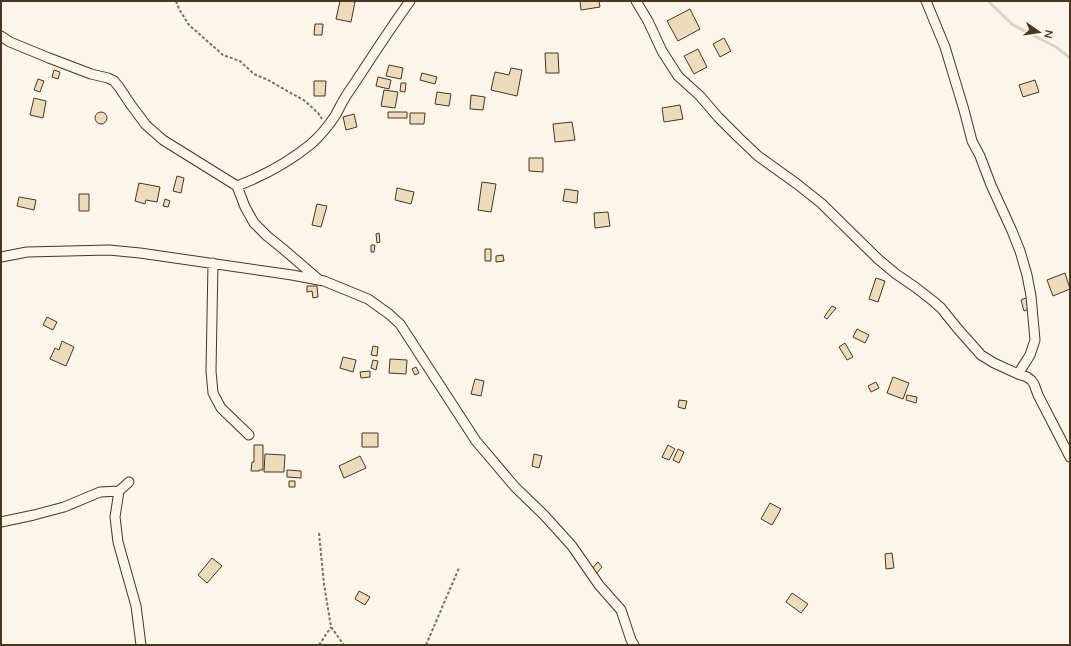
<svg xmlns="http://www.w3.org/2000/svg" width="1071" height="646" font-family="Mulish,sans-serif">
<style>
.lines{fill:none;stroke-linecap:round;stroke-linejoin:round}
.stream{stroke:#dcd4c6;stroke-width:3}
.building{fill:#ecdcbc;stroke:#4a3520}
.street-casing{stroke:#4a3520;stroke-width:11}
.path{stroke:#7f6f5c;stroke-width:2;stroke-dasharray:3 2;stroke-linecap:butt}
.street{stroke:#fbf6e9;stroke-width:9}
</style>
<rect width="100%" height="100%" fill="#fbf6e9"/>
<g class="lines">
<path class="stream" d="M988,1L1013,25L1056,47L1070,58"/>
</g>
<path class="building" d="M340,1H348L355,2L351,22L336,19Z
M580,1H599L600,7L581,10Z
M690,9L700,29L678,41L667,21Z
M315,24H323L322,35H314Z
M724,38L731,51L720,57L713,44Z
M698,49L707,67L694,74L684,56Z
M545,53H558L559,73H546Z
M389,65L403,68L401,79L386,76Z
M511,68L522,70L517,96L491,90L495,72L509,75Z
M54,70L60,72L58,79L52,77Z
M422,73L437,77L435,84L420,80Z
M378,77L391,80L389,89L376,86Z
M38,79L44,81L40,92L34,90Z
M1035,80L1039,92L1023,97L1019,85Z
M314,81H326L325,96H314Z
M401,83H406L405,92L400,91Z
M384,90L398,92L395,108L381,106Z
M437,92L451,94L449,106L435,104Z
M471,95L485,97L483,110L470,109Z
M34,98L46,101L43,118L30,115Z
M680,105L683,119L664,122L662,108Z
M95 118a6 6 0 1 1 12 0a6 6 0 1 1-12 0Z
M388,112H407V118H388Z
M410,113H425L424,124H410Z
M354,114L357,127L346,130L343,117Z
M572,122L575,140L555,142L553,124Z
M529,158H543V172L529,171Z
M177,176L184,178L181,193L173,191Z
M482,182L496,184L491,212L478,210Z
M139,183L160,187L157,202L146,200L145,204L135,201Z
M397,188L414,192L411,204L395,200Z
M565,189L578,191L577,203L563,201Z
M79,194H89V211H79Z
M19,197L36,200L34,210L17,206Z
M165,199L170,201L168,207L163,206Z
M317,204L327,206L321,227L312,225Z
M608,212L610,226L595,228L594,213Z
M379,233L380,242L377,243L376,234Z
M371,245H375L374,252H371Z
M485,249H491V261H485Z
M503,255L504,261L496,262V256Z
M1065,273L1070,289L1053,296L1047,280Z
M876,278L885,281L878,302L869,299Z
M307,286H317L318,297L313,298L312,291L307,292Z
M1028,297L1032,308L1024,311L1021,300Z
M832,306L836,308L827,319L824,317Z
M47,317L57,322L53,330L43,325Z
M857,329L869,335L865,343L853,337Z
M62,341L74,347L66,366L50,359L55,348L59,350Z
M845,343L853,357L847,360L839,347Z
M373,346L378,347L377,356L371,355Z
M343,357L356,360L353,372L340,368Z
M390,359L407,360L406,374L389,373Z
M373,360L378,361L376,370L371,368Z
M416,367L419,373L415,375L412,369Z
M370,371V377L361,378L360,372Z
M893,377L909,383L903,399L887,393Z
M475,379L484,381L481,396L471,394Z
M876,382L879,388L871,392L868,386Z
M907,395L917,397L916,403L906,400Z
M679,400L687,401L685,409L678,407Z
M362,433H378V447H362Z
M254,445H263V470H259V471H251L252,462H254Z
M668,445L675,449L669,460L662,457Z
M678,449L684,452L679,463L673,460Z
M265,454L285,455L284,472H264Z
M534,454L542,456L539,468L532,466Z
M360,456L366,468L344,478L339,466Z
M287,470L301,471V478L287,477Z
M289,481H295V487H289Z
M770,503L781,509L772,525L761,519Z
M892,553L894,568L886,569L885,554Z
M212,558L222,566L207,583L198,575Z
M598,562L602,567L596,574L591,570Z
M359,591L370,597L365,605L355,599Z
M792,593L808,604L801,613L786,602Z"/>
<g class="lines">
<g class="street-casing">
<path id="street" d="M636,1L648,21L662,51L678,76L700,96L718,117L739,138L758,156L797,184L821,203L878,259L896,274L915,287L933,301L941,308L958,329L981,355L994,363L1018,374L1027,377L1031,380L1034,384L1038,395L1070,457
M926,1L945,47L964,110L972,141L980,156L991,185L1012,231L1020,251L1027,275L1031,296L1035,340L1030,355L1018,374
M1,36L10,42L49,58L91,74L108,78L114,81L119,87L131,105L146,125L163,140L237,186
M1,257L27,252L109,250L140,253L292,275L324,281L368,299L389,314L400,324L476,441L515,487L544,515L572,546L599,585L621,610L631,640L634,645
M213,263L211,371L213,393L221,408L249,435
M318,279L282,248L267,236L254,223L245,207L237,186C263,176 289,162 311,144C319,137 329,125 335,116C340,107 344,98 350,90C370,60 389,30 410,1
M129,482L119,491L115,517L118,542L136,606L141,645
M1,522L34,515L64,507L100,492L119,491"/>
</g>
<path class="path" d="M176,1L179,9L189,25L223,55L240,61L254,74L268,80L305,101L318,113L322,119
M319,533L324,584L331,627L344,645
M319,645L331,627
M426,645L459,568"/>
<use href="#street" class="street"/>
</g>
<rect width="1071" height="646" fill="none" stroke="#4a3520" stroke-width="4"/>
<g transform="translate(1039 32) rotate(103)" stroke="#fbf6e9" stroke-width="3" paint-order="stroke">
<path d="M0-3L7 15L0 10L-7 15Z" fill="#4a3520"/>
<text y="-6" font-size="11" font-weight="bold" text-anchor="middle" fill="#4a3520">N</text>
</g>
</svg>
